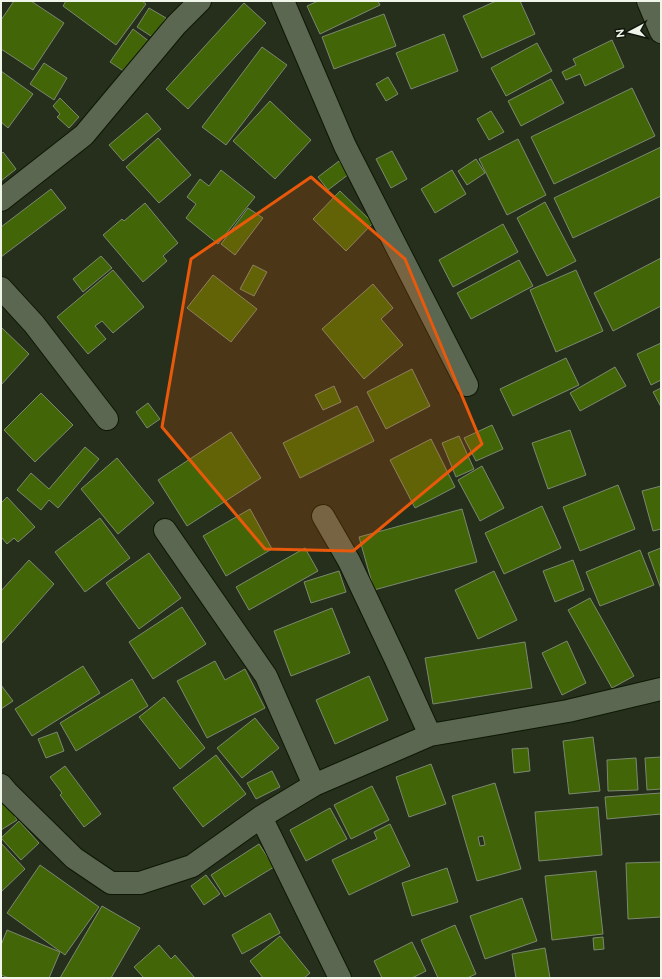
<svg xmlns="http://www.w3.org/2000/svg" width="662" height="979" font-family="Raleway,sans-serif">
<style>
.building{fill:#426607;stroke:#7b8870;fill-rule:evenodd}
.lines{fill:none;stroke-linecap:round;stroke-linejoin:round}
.street-casing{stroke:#0e1705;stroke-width:24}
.street{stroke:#5b6750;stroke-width:22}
.marked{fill:#e8590c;fill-opacity:0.2;stroke:#e8590c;stroke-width:3;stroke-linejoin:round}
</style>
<rect width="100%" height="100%" fill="#252f1b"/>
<path class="building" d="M14,1H31L64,23L33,70L1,49V20Z
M66,1H142L146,4L116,45L63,6Z
M318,1H378L380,5L320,34L307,6Z
M496,1H520L535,34L482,58L463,16Z
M244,3L266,23L188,109L166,89Z
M149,8L166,18L154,38L137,27Z
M384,14L396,46L334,69L322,37Z
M133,29L150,42L128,74L110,62Z
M444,34L458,71L411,89L396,53Z
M612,40L624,67L585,86L580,74L566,80L562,72L576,65L573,59Z
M537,43L552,71L506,96L491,68Z
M262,47L287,65L226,145L202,127Z
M44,63L67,78L54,100L30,84Z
M1,71L33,94L8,128L1,122Z
M388,77L398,94L386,101L376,84Z
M551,79L564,103L521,126L508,101Z
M632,88L655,136L554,184L531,137Z
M60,98L79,117L69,128L57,117L60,114L53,106Z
M270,101L311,140L275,179L233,141Z
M491,111L504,132L489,140L477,119Z
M147,113L161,129L123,161L109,145Z
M158,138L191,175L159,203L126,167Z
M518,139L546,195L507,215L479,159Z
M661,147V196L573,238L554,198Z
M392,151L407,179L391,188L376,159Z
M3,152L16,169L1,181V154Z
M476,159L485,173L467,185L458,171Z
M339,161L349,174L328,190L318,177Z
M221,170L255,197L218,244L186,218L196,204L187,197L200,179L209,186Z
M452,170L466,194L435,213L421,189Z
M51,189L66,208L1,257V227Z
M340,191L373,223L346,251L313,219Z
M545,202L576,261L547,276L517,218Z
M145,203L178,243L163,256L167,261L143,282L103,235L122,219L124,221Z
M248,208L263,218L235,255L221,244Z
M503,224L518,252L453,287L439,260Z
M101,256L112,268L83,292L73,279Z
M661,258V306L613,331L594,293Z
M519,260L533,286L471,319L457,293Z
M253,265L267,272L254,296L240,289Z
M113,270L144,307L113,333L102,321L95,326L106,339L88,354L57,317Z
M576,270L603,331L556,352L530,290Z
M213,275L257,309L231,342L187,308Z
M373,284L393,308L381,319L403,345L364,379L322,329Z
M1,327L29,354L1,385Z
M661,343V380L651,385L637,354Z
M566,358L579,385L513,416L500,389Z
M615,367L626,386L580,411L570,393Z
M412,369L430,406L386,429L367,392Z
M334,386L341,402L323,410L315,395Z
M661,388V407L653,392Z
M41,393L73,425L35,462L4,430Z
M148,403L160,419L147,428L136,412Z
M357,406L374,441L300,478L283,443Z
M492,425L503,449L476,461L464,438Z
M570,430L586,475L548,489L532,443Z
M231,432L261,478L187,526L158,480Z
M459,436L474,469L456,477L442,443Z
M431,439L455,487L415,508L390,460Z
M85,447L99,459L58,508L49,500L41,510L17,490L31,473L49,489Z
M117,458L154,503L118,534L81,489Z
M482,466L504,508L480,521L458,480Z
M618,485L635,529L580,551L563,507Z
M661,486V529L653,531L642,491Z
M7,497L35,527L18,542L14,538L7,544L2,538L1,539V503Z
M542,506L561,548L504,574L485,533Z
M250,509L272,549L226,576L203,536Z
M462,509L477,562L374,590L359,537Z
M100,518L130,558L85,592L55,552Z
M305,548L318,571L249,610L236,587Z
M661,548V589L648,553Z
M640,550L654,585L600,606L586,572Z
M149,553L181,598L139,629L106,583Z
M29,560L54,584L1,644V591Z
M573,560L584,590L555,602L543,571Z
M339,571L346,592L311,603L304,582Z
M494,571L517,620L478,639L455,590Z
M590,598L634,676L612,688L568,610Z
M182,607L206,644L153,679L129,642Z
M332,608L350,653L291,676L274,631Z
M567,641L586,683L562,695L542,653Z
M525,642L532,688L433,704L425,658Z
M215,661L225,680L245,669L265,708L207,738L177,681Z
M83,666L100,693L32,736L15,709Z
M369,676L388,720L335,744L316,700Z
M132,679L148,706L76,751L60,723Z
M1,685L13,701L1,709Z
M164,697L205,748L180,769L139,717Z
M255,718L279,748L242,778L217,748Z
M57,732L64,751L46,758L38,739Z
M593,737L600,791L569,794L563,741Z
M528,748L530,771L514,773L512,749Z
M216,755L246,794L203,827L173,788Z
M661,757V789L647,790L645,758Z
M636,758L638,790L608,791L607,760Z
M431,764L446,804L409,817L396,777Z
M65,766L101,814L84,827L60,795L62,793L50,777Z
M272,771L280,787L256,799L247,783Z
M495,783L521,869L477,881L452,796ZM483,836L485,845L480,846L478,837Z
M372,786L389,820L351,839L334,805Z
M661,793V814L607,819L605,797Z
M5,799L17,820L1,830V801Z
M598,807L602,855L539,861L535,812Z
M330,808L347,839L306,861L290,830Z
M19,821L39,843L21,860L1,838Z
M390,824L410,866L349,895L332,860L377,839L374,832Z
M1,843L25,869L1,892Z
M259,844L274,867L225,897L211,875Z
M661,862V917L628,919L626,863Z
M40,865L99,907L65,955L7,913Z
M447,868L458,902L412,916L402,883Z
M596,871L603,934L552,940L545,876Z
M206,875L220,894L204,905L191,886Z
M522,898L537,941L485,959L470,916Z
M102,906L140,928L111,978H60Z
M270,913L280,933L242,954L232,935Z
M455,925L476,974L467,978H438L421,940Z
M7,930L60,952L49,978H9L1,975V945Z
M280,936L310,973L304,978H263L250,961Z
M603,937L604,949L594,950L593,938Z
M412,942L426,971L412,978H382L374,961Z
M159,945L171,959L175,955L195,978H144L134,967Z
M545,948L550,978H516L512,954Z"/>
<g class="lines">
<g class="street-casing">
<path id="street" d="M283,1L345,146L467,385
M648,1L661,32
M1,200L84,135L176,25L200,1
M1,288L34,324L107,419
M323,516L349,561L396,660L430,735
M165,530L266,676L314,785
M1,785L7,792L74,858L111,883H140L192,866L261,817L314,785L430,735L568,711L661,689
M261,817L340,978"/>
</g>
<use href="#street" class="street"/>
</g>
<path class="marked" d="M311,177L405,259L482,444L353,551L265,549L162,427L191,259Z"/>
<rect width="662" height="979" fill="none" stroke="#eff6e9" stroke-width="4"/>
<g transform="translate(630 32) rotate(263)" stroke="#11160d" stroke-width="3" paint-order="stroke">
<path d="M0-3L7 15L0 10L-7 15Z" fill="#eff6e9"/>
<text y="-6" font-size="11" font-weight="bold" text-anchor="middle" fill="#eff6e9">N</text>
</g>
</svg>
